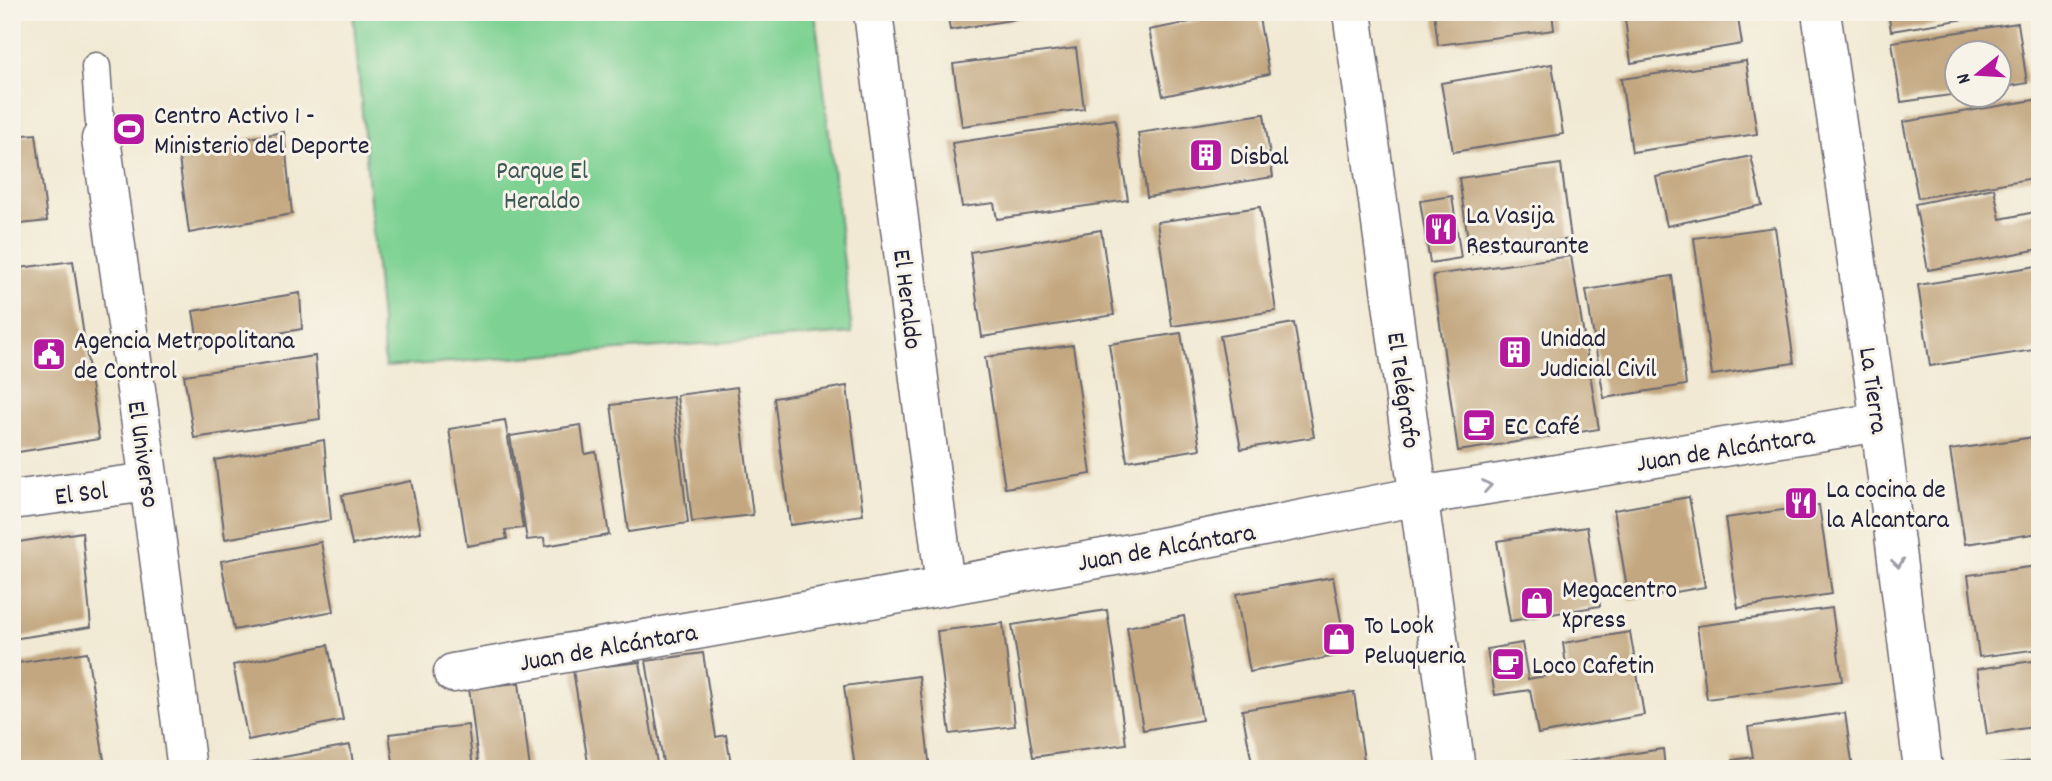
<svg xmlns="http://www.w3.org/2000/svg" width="2052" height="781" font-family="Dekko,sans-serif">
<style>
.green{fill:#7dd193;stroke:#507a67;stroke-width:2}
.building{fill:#c3a780}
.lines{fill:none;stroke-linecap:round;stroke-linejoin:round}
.lane-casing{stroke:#6a6870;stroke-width:31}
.street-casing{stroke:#6a6870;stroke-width:41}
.lane{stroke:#fff;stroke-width:28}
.street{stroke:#fff;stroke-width:38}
.oneway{stroke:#9c9ca7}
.labels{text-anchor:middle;stroke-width:6;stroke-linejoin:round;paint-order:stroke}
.poi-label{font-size:26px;fill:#22223b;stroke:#f7f3e8;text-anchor:start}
.park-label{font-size:26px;fill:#3d5755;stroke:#f7f3e8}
.street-label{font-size:26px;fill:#22223b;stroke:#f7f3e8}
</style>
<rect width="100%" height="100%" fill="#f7f3e8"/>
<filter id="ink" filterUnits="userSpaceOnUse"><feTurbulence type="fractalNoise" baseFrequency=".0143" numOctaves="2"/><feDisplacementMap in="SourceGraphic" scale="14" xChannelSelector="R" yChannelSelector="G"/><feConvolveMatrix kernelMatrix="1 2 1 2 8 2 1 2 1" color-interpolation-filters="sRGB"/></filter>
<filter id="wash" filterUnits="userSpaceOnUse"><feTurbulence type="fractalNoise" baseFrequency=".00686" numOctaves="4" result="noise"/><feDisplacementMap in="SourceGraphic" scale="28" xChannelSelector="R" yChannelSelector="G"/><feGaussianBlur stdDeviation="1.57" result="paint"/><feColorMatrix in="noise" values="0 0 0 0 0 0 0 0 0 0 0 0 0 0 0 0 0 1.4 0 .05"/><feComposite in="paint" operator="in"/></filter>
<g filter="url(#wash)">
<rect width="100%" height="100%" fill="#f1e9d3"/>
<path class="green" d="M353,12H815L852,333L385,367Z"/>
<g id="blocks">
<path class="building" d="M947,12H1047V14L950,30Z
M1241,12H1258L1269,74L1163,96L1149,30Z
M1434,12H1552L1554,30L1438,45Z
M1624,12H1737L1742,44L1631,63Z
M1888,12H1990V15L1891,31Z
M2018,23L2027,83L2000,88V52H1958V94L1901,102L1892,42Z
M1076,48L1084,109L962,126L953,64Z
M1746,61L1757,134L1632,152L1621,79Z
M1552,64L1563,134L1453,152L1441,83Z
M2040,99V177L1918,198L1903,122Z
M1264,114L1273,177L1147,197L1138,133Z
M1115,119L1128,200L997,219L994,203L962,207L952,143Z
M284,132L292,214L189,233L178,151Z
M36,134L47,221L12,225V136Z
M1751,156L1762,205L1667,226L1656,177Z
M1561,164L1571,239L1470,253L1459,178Z
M1994,188L2000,219L2040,211V249L1928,270L1915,204Z
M1452,196L1461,258L1430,263L1420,201Z
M1260,207L1276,311L1172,326L1157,222Z
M1775,227L1794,363L1712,375L1694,238Z
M1101,230L1114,315L982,337L970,252Z
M1571,256L1599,429L1458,451L1433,275Z
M73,261L99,439L12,453V269Z
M2037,266L2040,282V349L1930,366L1918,285Z
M1672,276L1686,385L1604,398L1586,290Z
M300,293L302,329L199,347L193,311Z
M1294,323L1314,437L1241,449L1220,336Z
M1181,333L1200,449L1127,461L1109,344Z
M1073,345L1091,474L1005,488L985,357Z
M315,356L320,419L194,438L184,375Z
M847,386L863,515L790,525L774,398Z
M737,387L753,515L692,522L677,395Z
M673,397L688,523L628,532L611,405Z
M505,420L523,528L505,530L507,539L467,546L449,429Z
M581,425L585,454L596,452L609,535L545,546L544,538L527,540L510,436Z
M2040,436V533L1965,544L1950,450Z
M324,440L331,520L225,539L215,460Z
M411,481L421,532L352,545L342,495Z
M1689,497L1705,587L1629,600L1614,510Z
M1819,505L1832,594L1738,608L1725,518Z
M1587,527L1600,606L1510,621L1497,541Z
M82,532L91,627L12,639V543Z
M321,542L334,611L234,630L221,561Z
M2038,566L2040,649L1979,657L1968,575Z
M1333,577L1347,654L1250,672L1236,594Z
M1832,608L1842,681L1707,699L1697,626Z
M1107,610L1126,744L1033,757L1012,625Z
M1184,616L1202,720L1143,730L1127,627Z
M1003,623L1015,726L950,734L937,631Z
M1630,632L1644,715L1538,734L1530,690L1495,695L1487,649L1522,643L1528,679L1567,672L1563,643Z
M328,645L343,720L248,740L233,665Z
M87,652L104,760L49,769H12V664Z
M703,653L716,737L726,735L732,769H664L646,661Z
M2040,660V726L1987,734L1977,669Z
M640,662L658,769H589L573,670Z
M919,676L930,769H855L844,686Z
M519,683L530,769H479L469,688Z
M1354,692L1365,767L1253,769L1242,710Z
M1845,713L1853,769H1735L1733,760L1753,757L1748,727Z
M468,725L473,769H394L389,734Z
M350,745L354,769H246L245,764Z
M1663,749L1665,769H1541L1540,767Z
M2040,760V769H1993V765Z"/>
</g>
</g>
<g filter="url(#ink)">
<use href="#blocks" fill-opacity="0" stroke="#6a6870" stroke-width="2"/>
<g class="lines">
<g class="lane-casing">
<path id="lane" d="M96,67L101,139"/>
</g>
<g class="street-casing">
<path id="street" d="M873,12L945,586
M1352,12L1456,769
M1821,12L1880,422L1923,769
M101,139L149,482L187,769
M12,500L149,482
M453,673L1126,554L1419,496L1880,422"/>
</g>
<use href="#lane" class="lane"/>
<use href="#street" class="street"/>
</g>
<defs><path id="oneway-chevron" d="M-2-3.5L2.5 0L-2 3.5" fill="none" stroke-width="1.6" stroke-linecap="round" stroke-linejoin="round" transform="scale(1.75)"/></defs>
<g class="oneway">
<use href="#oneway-chevron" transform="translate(1487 486) rotate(-9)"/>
<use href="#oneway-chevron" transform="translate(1898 563) rotate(83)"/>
</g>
</g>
<defs>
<g id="stadium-square" transform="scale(1.75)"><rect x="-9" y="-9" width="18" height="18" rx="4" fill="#b5179e" stroke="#f7f3e8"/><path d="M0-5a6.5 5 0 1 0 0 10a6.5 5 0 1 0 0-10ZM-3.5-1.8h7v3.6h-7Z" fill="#fff"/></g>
<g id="building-square" transform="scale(1.75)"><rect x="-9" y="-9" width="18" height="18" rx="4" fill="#b5179e" stroke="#f7f3e8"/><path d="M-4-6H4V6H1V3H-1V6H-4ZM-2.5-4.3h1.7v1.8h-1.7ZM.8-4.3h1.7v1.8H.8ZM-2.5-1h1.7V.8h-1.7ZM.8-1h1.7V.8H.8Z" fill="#fff"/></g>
<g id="restaurant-square" transform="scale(1.75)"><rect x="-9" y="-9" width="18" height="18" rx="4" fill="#b5179e" stroke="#f7f3e8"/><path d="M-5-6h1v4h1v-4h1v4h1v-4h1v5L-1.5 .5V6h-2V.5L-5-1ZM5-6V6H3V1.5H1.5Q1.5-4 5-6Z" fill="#fff"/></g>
<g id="civic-square" transform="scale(1.75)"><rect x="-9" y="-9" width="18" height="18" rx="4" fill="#b5179e" stroke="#f7f3e8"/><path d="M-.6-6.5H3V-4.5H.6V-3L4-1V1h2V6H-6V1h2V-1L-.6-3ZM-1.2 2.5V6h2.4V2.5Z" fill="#fff"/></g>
<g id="cafe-square" transform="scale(1.75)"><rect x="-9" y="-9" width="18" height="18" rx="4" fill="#b5179e" stroke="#f7f3e8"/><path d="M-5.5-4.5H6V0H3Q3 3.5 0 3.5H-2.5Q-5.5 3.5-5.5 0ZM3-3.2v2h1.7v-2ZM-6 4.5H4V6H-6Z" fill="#fff"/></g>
<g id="shop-square" transform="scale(1.75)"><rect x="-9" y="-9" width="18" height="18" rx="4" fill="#b5179e" stroke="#f7f3e8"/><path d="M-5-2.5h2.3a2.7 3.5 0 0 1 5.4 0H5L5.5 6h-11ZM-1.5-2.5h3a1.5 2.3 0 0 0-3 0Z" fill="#fff"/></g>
</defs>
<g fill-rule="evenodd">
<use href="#stadium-square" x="129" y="129"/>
<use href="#building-square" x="1206" y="155"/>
<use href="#restaurant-square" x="1441" y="229"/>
<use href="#building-square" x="1515" y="352"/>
<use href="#civic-square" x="49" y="354"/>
<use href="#cafe-square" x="1479" y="425"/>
<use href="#restaurant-square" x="1801" y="503"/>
<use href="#shop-square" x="1537" y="603"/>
<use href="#shop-square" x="1339" y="639"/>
<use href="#cafe-square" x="1508" y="664"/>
</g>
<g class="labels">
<g class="poi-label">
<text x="154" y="123">Centro Activo 1 -<tspan x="154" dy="30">Ministerio del Deporte</tspan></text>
<text x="1230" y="164">Disbal</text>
<text x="1466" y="223">La Vasija<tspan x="1466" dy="30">Restaurante</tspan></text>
<text x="1540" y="346">Unidad<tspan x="1540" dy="30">Judicial Civil</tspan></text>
<text x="74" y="348">Agencia Metropolitana<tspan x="74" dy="30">de Control</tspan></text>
<text x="1504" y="434">EC Café</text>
<text x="1826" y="497">La cocina de<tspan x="1826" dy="30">la Alcantara</tspan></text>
<text x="1562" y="597">Megacentro<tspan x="1562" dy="30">Xpress</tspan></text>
<text x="1364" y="633">To Look<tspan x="1364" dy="30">Peluqueria</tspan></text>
<text x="1532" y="673">Loco Cafetin</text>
</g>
<g class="park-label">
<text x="542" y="178">Parque El<tspan x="542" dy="30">Heraldo</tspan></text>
</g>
<g class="street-label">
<text transform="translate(909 299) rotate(83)" y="9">El Heraldo</text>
<text transform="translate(1405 390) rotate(82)" y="9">El Telégrafo</text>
<text transform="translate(1875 390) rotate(82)" y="9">La Tierra</text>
<text transform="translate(1725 448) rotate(-9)" y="9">Juan de Alcántara</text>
<text transform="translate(145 454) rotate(82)" y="9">El Universo</text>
<text transform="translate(81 492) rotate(-7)" y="9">El Sol</text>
<text transform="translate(1166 546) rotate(-10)" y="9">Juan de Alcántara</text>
<text transform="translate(608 646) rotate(-10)" y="9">Juan de Alcántara</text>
</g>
</g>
<rect width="2052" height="781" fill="none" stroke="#f7f3e8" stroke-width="42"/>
<g transform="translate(1978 74) rotate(252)"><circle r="33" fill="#f7f3e8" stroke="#a29fa3" stroke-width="2"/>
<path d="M0-5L12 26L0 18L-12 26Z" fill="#b5179e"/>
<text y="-10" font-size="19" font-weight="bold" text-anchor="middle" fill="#22223b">N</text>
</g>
</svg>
